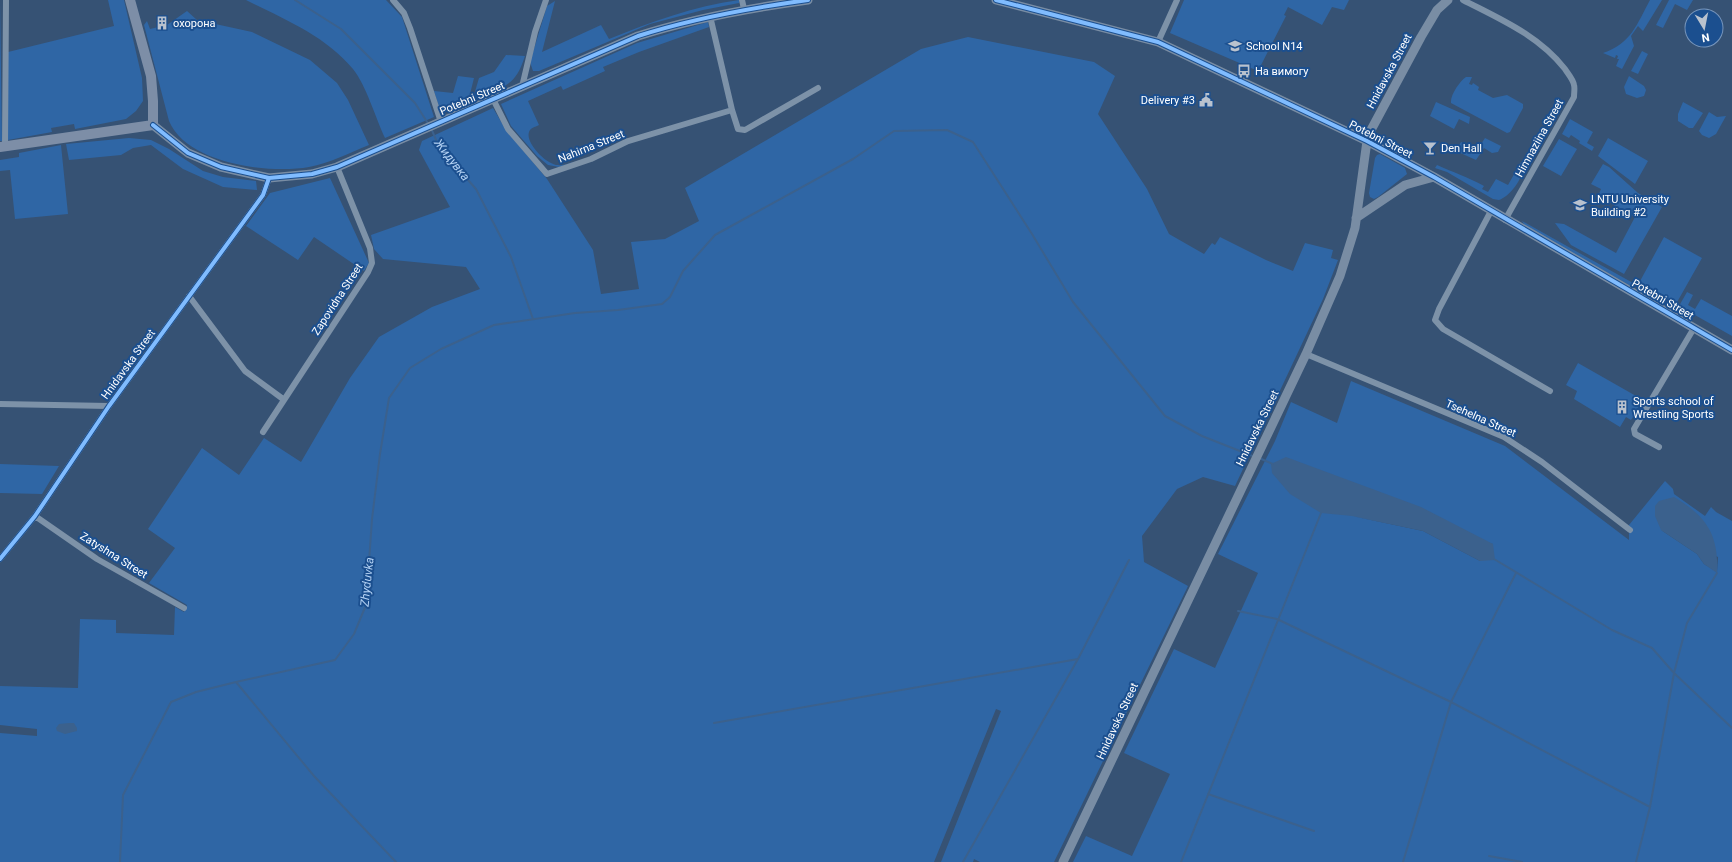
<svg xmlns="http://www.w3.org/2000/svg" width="1732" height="862" font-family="Roboto,sans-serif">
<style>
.green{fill:#2f66a5;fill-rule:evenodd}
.water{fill:#3b618d}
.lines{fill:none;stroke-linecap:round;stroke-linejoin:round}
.stream{stroke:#3b618d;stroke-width:2}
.street{stroke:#7d92a8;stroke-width:6}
.secondary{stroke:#798da4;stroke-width:9}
.primary{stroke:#7d8ea7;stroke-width:10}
.cycleway-casing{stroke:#1b4f8f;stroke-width:6}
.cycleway{stroke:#80bcff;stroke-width:4}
.labels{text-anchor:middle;stroke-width:4;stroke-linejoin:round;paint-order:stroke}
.poi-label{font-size:11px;fill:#fff;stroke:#1b4f8f;text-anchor:start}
.street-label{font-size:11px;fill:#fff;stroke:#1b4f8f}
.water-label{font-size:12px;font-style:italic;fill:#b5d3f5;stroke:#1b4f8f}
</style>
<rect width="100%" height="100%" fill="#365274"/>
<path class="green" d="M0,0L2,141H0Z
M108,0H124L142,78L143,101L136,111L126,119L75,129L74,124L51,128L52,132L8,140V52L114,26Z
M246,0H386L402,17L434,117L385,138C376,119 366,85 353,69C326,36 284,19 246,0Z
M739,0V3L703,10L650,24L539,71H533L530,62L547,6L555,1L542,52L601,25L609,39C651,22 694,6 739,0Z
M1184,0H1349L1344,10L1332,7L1322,25L1288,7L1284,15L1286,16L1258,71L1170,33Z
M1650,0H1662L1643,31L1638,26L1631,36L1634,46L1622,69L1616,66L1619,59H1617L1618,56L1616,55L1615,58L1603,53C1631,44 1637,24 1650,0Z
M1669,0H1693L1687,10L1675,4L1663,28L1656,25Z
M187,11L197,20L252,32L310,60L337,83L348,100L369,145C349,153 330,163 309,167C269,174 187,164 169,121L144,25L147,21L150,29L167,25Z
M708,22L709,27L639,52L603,67L605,71L563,90L561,86L528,101L539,125C535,127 530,128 529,132C525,143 547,165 558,165C563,166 569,163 574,162L559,167L548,165L537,156L511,126L501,104L637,43Z
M968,37L1094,62L1115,76L1098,114L1147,189L1169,234L1204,254L1212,243L1215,245L1220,237L1266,260L1293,271L1305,243L1333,250L1331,258L1338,260L1323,299L1235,486L1203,477L1177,489L1142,536L1144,562L1188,586L1054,862H980L974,859L973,862H941L1001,711L996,709L934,862H0V733L37,736V729L0,725V686L78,688L80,619L116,620V633L174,635L175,607L184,612L187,605L149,583L175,548L148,529L202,448L239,475L264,438L301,462L350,378L379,337L432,307L480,289L466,267L383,259L374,249L371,235L450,207L419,150L422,141L493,108L506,130L547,179L593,250L601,294L639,289L631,242L665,239L699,221L685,188L921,49Z
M1642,51L1648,54L1638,74L1631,71Z
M506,55L525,56C515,87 505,86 476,98L474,95L479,78L494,72Z
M458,76L474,78L468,102L445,111L439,107L434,91L453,93Z
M1629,76L1644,86L1646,90L1644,96L1637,98L1626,94L1624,87Z
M1466,77H1472L1469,84L1472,85L1473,83L1479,87L1478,90L1493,98L1507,95L1523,104V108L1510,132L1507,133L1451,103C1450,95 1460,81 1466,77Z
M1436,102L1470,117L1469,124L1459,119L1454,129L1430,116Z
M1683,102L1703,113L1693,128H1689L1678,121V114Z
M1709,112L1717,117L1726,116L1716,134L1709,138L1702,135L1699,131Z
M1570,119L1593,132L1587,143L1594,147L1592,151L1579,143L1580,141L1571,135L1569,138L1562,134Z
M129,138L151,140L169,149L203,171L223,177L256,181L257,190L223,187L183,169L151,145L133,148L121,155L69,160L66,144Z
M1485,138L1501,146L1498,152L1492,153L1484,148L1476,160L1456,151L1461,142L1477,150Z
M1608,138L1648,161L1635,184L1598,156Z
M1559,139L1577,149L1561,176L1543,166Z
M61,145L68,214L15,219L10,170L0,171V160L19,157V153Z
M1380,154L1405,168L1407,174L1378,197L1374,199L1370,197L1369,193L1375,158L1377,155Z
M1521,162L1523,165C1525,176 1510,197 1499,200L1493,199L1447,172L1435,168L1437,165C1452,172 1468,177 1484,186L1482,189L1488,192L1496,179L1508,185Z
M1603,164L1609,167L1638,193L1662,207L1624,274L1571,245L1555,223L1564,224L1616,253L1635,217L1598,196L1601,189L1591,184Z
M330,178L369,263L364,271L314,237L298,260L246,226L270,193Z
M1522,221L1633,283L1631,286L1525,226Z
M1664,237L1702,258L1676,304L1639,283Z
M1687,292L1693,295L1688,305L1695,309L1701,299L1732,316V336L1679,306Z
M1578,363L1636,396L1632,404L1641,409L1636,418L1633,417L1631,420L1626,417L1620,427L1574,399L1577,391L1566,385Z
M1351,381L1505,446L1629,540V525L1665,481L1673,489L1674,494L1705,516L1711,507L1716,512L1732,521V862H1073L1086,836L1132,856L1170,774L1124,753L1174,649L1215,668L1258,573L1218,554L1275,441L1291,402L1337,423ZM1352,516L1493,544L1480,561L1423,531ZM1661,530L1718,557L1717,572L1704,564L1697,554Z
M0,464L59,466L42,494L0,493Z"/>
<path class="water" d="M1286,457L1421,507L1493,544L1495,560L1480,561L1423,531L1352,516L1321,513L1290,494L1272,473L1271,464Z
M1674,497C1706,516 1719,534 1717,573L1704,564L1697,554L1661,530L1655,516V506L1659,501Z
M69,723H74L77,728V731L65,734L57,731L56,728L59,724Z"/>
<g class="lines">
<path class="stream" d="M295,0L341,29L415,103L429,125
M431,128L439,147L476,189L511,257L533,319
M1259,458L1273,464
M1494,559L1612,630L1652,648L1674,673L1732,728
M1238,611L1277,619L1451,702L1650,807
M714,723L1078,659
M1208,794L1314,831
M1489,856L1522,862
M120,862L123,795L171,702L196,692L236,682
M396,862L314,776L236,682L335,660L354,634L366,605L372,519L380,454L389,398L410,368L441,349L494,325L575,313L618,310L662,304L670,297L683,271L715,235L853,159L894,131L947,130L973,142L1032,234L1073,302L1165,416L1202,436L1255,457
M963,862L1078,659L1129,560
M1181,862L1321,513
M1403,862L1451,702L1516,573
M1636,862L1650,807L1674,673L1687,623L1717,573"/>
<path class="street" d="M393,0L404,13L410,28L441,122
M742,0L744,9
M1463,0C1500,19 1538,35 1565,69C1568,74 1573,79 1574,85C1575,88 1574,93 1574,97L1505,220
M710,16L732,110L738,129L745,130L818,88
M1158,42L1177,0
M522,87L535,32L546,0
M493,99L508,129L547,174L591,159L628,141L732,110
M5,147L6,0
M1491,211L1439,309L1435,320L1443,329L1550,391
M189,296L245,371L283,399
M1306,354L1504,437L1542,462L1630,530
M0,404L109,406
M263,432L368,272L372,263L370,248L337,167
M1659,447L1635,434L1634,429L1694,328
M35,516L97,559L184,608
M0,559L35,516L109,406L263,195L269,178"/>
<path class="secondary" d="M996,0L1158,42L1367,141L1434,177L1732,350
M153,125L188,153L221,167L269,178L312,174L337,167L638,36C694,18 750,8 808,0
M1356,218L1405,185L1434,177
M1063,862L1306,354L1340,276L1355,228L1367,141L1371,130L1421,37L1437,10L1448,0"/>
<path class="primary" d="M0,147L153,125V101L151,76L130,0"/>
<g class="cycleway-casing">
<path id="cycleway" d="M996,0L1158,42L1367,141L1434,177L1732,350
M153,125L188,153L221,167L269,178L312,174L337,167L638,36C694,18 750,8 808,0
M0,559L35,516L109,406L263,195L269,178"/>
</g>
<use href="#cycleway" class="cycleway"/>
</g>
<defs>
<g id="building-bare" transform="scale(1.08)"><path d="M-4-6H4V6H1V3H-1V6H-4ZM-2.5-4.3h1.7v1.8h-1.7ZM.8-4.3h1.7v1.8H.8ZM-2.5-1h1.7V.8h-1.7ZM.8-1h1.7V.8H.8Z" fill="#b9c2ce" stroke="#1b4f8f" stroke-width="2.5" paint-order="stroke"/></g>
<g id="school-bare" transform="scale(1.08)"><path d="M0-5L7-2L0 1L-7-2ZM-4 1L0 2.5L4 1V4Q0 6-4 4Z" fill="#b9c2ce" stroke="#1b4f8f" stroke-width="2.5" paint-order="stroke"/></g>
<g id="bus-bare" transform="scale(1.08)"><path d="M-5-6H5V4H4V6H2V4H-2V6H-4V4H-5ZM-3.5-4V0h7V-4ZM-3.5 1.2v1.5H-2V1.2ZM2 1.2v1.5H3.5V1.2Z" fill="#b9c2ce" stroke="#1b4f8f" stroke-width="2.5" paint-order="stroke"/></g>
<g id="civic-bare" transform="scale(1.08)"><path d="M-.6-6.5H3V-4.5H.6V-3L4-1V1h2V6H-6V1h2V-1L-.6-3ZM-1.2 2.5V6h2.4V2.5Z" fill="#b9c2ce" stroke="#1b4f8f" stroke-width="2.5" paint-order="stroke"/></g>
<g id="bar-bare" transform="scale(1.08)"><path d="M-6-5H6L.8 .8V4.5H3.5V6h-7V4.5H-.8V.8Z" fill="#b9c2ce" stroke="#1b4f8f" stroke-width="2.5" paint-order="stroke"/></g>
<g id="university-bare" transform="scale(1.08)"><path d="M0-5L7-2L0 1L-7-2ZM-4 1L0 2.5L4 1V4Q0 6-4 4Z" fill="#b9c2ce" stroke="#1b4f8f" stroke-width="2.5" paint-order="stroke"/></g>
</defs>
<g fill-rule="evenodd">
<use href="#building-bare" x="162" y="23"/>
<use href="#school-bare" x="1235" y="46"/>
<use href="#bus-bare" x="1244" y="71"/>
<use href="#civic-bare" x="1206" y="100"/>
<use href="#bar-bare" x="1430" y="148"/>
<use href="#university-bare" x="1580" y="205"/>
<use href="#building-bare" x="1622" y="407"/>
</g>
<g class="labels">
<g class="poi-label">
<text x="173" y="27">охорона</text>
<text x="1246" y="50">School N14</text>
<text x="1255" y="75">На вимогу</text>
<text x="1195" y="104" text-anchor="end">Delivery #3</text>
<text x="1441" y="152">Den Hall</text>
<text x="1591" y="203">LNTU University<tspan x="1591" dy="13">Building #2</tspan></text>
<text x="1633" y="405">Sports school of<tspan x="1633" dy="13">Wrestling Sports</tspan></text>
</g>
<g class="street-label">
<text transform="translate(1389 71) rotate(-62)" y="4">Hnidavska Street</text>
<text transform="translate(472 98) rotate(-23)" y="4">Potebni Street</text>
<text transform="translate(1539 138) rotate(-61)" y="4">Himnaziina Street</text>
<text transform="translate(1381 139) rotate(27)" y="4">Potebni Street</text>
<text transform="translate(591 146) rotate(-22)" y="4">Nahirna Street</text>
<text transform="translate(337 299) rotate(-57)" y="4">Zapovidna Street</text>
<text transform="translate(1663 299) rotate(30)" y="4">Potebni Street</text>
<text transform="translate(128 364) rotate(-54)" y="4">Hnidavska Street</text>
<text transform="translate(1481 418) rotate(24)" y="4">Tsehelna Street</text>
<text transform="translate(1257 428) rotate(-64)" y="4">Hnidavska Street</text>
<text transform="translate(114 555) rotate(32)" y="4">Zatyshna Street</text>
<text transform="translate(1117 721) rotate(-65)" y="4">Hnidavska Street</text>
</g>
<g class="water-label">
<text transform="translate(452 160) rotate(52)" y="4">Жидувка</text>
<text transform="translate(367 582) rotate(-84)" y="4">Zhyduvka</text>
</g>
</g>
<g transform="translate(1704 28) rotate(170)"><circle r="19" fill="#1b4f8f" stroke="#7695bc"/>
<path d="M0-3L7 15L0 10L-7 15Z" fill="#b9c2ce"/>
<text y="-6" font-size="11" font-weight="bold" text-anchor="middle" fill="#ffffff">N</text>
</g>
</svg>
